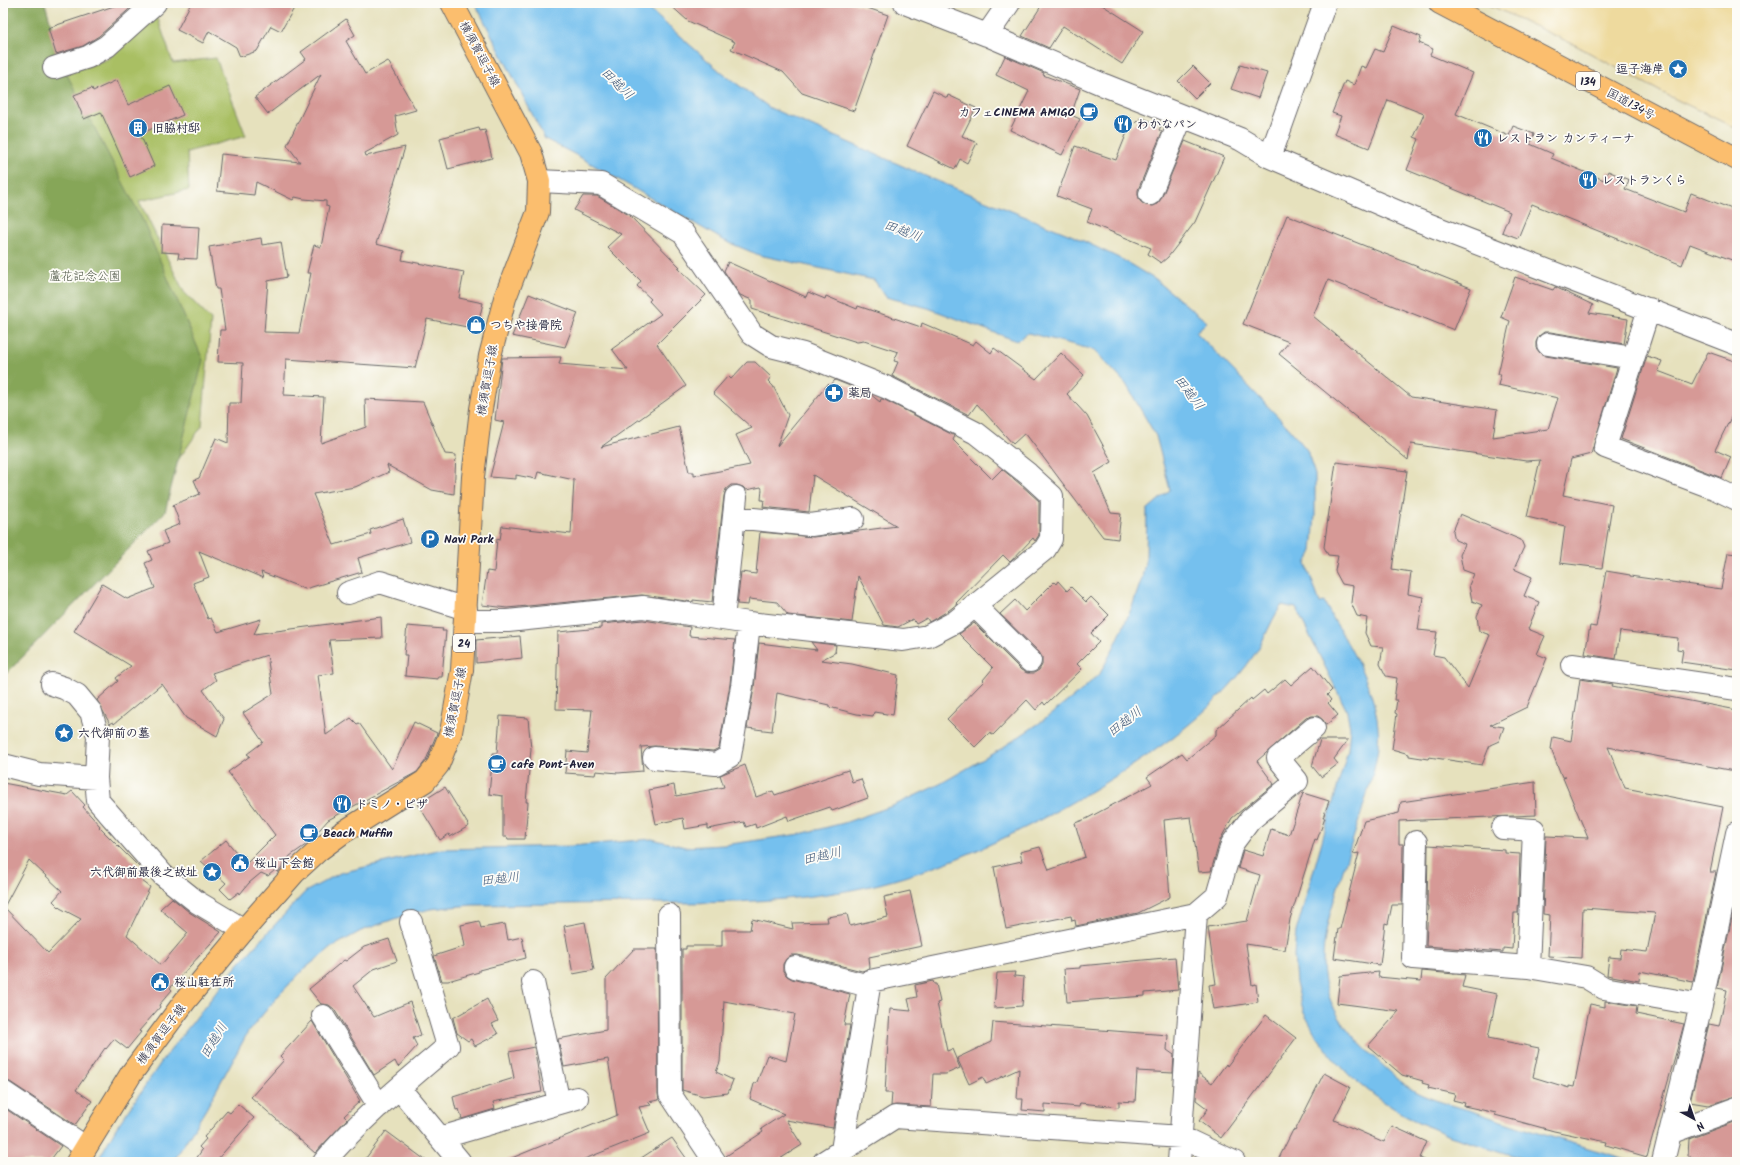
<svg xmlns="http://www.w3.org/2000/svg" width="1740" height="1165" font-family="Kalam,'Klee One',sans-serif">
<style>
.green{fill:#a9bf63;stroke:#66704f}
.forest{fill:#86a659;stroke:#54644a}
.sand{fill:#eeda9e;stroke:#887e6c}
.water{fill:#74c0ee;stroke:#4b7194}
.building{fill:#d69996;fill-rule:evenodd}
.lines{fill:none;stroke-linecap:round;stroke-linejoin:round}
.minor-casing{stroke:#676568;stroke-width:24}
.primary-casing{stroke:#676568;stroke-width:24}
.trunk-casing{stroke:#676568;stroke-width:24}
.minor{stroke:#fff;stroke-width:22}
.primary{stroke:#fbbe6e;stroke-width:22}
.trunk{stroke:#fbbe6e;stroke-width:22}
.labels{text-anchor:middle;stroke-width:3.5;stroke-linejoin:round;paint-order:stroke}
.shield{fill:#fdfcf7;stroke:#646373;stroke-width:1}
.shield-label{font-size:11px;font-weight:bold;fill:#22223b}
.street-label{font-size:12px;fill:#22223b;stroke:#fdfcf7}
.poi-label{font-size:12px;font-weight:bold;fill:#22223b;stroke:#fdfcf7;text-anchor:start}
.park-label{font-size:12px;fill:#515949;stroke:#fdfcf7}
.water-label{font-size:13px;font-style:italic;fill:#3f597a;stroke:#fdfcf7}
</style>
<rect width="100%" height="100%" fill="#fdfcf7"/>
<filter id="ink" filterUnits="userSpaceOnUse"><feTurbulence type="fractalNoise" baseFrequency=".025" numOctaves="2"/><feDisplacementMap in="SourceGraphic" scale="8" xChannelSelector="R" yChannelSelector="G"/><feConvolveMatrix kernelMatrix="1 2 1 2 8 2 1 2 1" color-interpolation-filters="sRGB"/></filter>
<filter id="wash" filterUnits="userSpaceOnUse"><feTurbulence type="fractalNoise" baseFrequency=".012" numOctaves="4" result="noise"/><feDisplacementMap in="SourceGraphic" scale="16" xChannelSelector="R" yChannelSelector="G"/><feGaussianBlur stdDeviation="0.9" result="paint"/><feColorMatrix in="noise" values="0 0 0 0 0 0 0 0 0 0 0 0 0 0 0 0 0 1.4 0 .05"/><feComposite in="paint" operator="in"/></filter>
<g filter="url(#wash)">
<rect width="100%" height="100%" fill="#e6e1bd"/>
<path class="green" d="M157,16L173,63L216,58L246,136L187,152L189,190L139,201L184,292L211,320L202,426L143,510L3,524L31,86L108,59Z"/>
<path class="forest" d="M3,3H45L63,67L143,221L203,360L165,512L3,677Z"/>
<path class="sand" d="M1485,3H1737V129L1663,93L1577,46Z"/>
<path class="water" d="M475,3H642L722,73L770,108L930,178L1073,236L1123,260L1156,280L1207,322L1196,332L1288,427L1307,450L1315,475V515L1312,551L1306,564L1320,603L1324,602C1345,641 1374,681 1378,727C1381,756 1369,786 1361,814C1351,845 1341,876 1332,907C1312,975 1325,1014 1377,1060C1389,1071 1402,1084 1416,1092C1431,1100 1455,1106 1472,1111C1526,1130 1581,1146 1636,1162H1534L1450,1136L1407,1117L1375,1096L1349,1075L1331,1055L1316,1035L1304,1013L1296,983L1294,955L1296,932L1348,750L1350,728L1347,711L1296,608L1282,605C1272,618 1267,634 1258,649C1251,660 1242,672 1233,682C1193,728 1140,762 1088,793C1022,832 953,865 879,884C806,902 730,903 655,903C594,904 533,904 472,905L430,909L394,919L361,931L332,947L303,970L279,995L248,1032L206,1109L173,1162H97L116,1128L162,1061L236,967L305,892L340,873L441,849L571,846L652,839L685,847L724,845L800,834L844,823L895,805L940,784L999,750L1041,722L1081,691L1101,672L1117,641L1132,607L1142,578L1146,557L1147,510L1170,490L1156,436L1126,384L1094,350L1028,333L1017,341L928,308L886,297L874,280L759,255L725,241L576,155L545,139Z"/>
<g id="blocks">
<path class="building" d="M123,3H136L99,36L83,46L56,54L48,28Z
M191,3H297L281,31L271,26L257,51L240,57L236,47L209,31L203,43L177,30Z
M668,3H853L888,15L854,111L802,93L783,72L731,49L735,42L688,21Z
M1043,3H1099L1143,31L1122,64L1063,26L1049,48L1022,36Z
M346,19L355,35L346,41L365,74L388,61L416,110L395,116L398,135L365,153L366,156L405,147L376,244L404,251L402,260L464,272L459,298L483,303L477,329L427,319L415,368L286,359L284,395L324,397L321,443L366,427L365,399L423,402L445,454L456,455L454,494L432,490L387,465L389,472L355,487L313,494L334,545L371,534L370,530L403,519L410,542L358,558L362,572L305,589L261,572L263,578L199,551L209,577L193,583L208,619L211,618L218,632L261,619L254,634L381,617L382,638L329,640L334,673L318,675L326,735L351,718L357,724L359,723L392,769L414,722L437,733L426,760L417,772L328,820L307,844L290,856L278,872L275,870L268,876L261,873L249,883L240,894L239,892L230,899L220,889L226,883L201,861L226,840L246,864L275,835L228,772L250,756L247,754L263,742L243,713L273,694L267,655L212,673L216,680L203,690L224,719L217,736L186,718L162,684L114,724L113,722L110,724L97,700L118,681L116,678L131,666L74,631L102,584L127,599L155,588L145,563L152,560L148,551L168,543L163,531L180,524L173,505L200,494L194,480L199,478L216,438L228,443L229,403H241L243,363L218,362L220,330H225L219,289H216L209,247L261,238L262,245L281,242L287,277L268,281L264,332L299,333L311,273H307L314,245L321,247L329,207L326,206V201L304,199L295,197L293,200L256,182L254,195L217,191L221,154L300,162L287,145L321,74L268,114L255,97L306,59L301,52Z
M1394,26L1421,37L1419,43L1433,49L1430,55L1473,73L1456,114L1509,136L1513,126L1534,134L1530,144L1553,154L1551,158L1604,180L1608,171L1629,180L1625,189L1684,212L1691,193L1737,211V262L1690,244L1682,265L1532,204L1518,238L1502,232L1510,212L1407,170L1419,139L1414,137L1424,114L1388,100L1369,148L1334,134L1341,116L1332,113L1345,81L1354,85L1361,66L1366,68L1375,49L1383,52Z
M1005,56L1044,73L1043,75L1080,89L1071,115L1080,119L1062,155L1010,130L1029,91L996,75Z
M1240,65L1267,73L1258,98L1231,89Z
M1193,66L1210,83L1195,98L1178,81Z
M117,80L128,105L170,86L183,115L140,134L154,166L130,177L101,112L84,119L74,95L92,88L93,91Z
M933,91L947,98L948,95L976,108L962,136L977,143L967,163L960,159L955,169L907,146Z
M1141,117L1161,126L1159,130L1162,132L1138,190V195L1140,201L1145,205L1152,206L1157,204L1161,199L1185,141L1224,157L1195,222L1168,257L1161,263L1148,254L1151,248L1087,222L1092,209L1057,196L1075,146L1116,160L1128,130Z
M479,128L480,131L485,130L492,158L448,169L440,138Z
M583,196H597L629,215L680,267L678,268L706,295L657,344L686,386L601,447L679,427L689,472H694V476L750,465L736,435L752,428L713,393L728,376L731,379L747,362H755L771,377L768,381L773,386L788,415L777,446L828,384L830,386L835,380L870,394L880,402L881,399H883L955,436L953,440L992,479L1002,469L1020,484L1039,501V535L1035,541L1033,538L1010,562L1003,555L956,603L957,604L948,611L929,622L927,618L916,624L913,619L898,627L884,625L858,576L852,622L788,615L777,602L749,599L748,605L737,604L741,572L756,574L760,532L813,537L897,526L813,475L809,512L763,507L764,500H761L762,489L761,487L746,490L743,487L737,485H731L726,489L724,496L712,602L693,600V602L642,595L507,608L482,605L487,571L494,572L497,539L500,540L502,526L571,534L574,480L538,472L536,479L516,475V479L490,477L504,422L495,420L502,358L561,357L559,364L628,370L612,349L661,314L649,301L651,299L637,286L641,281L607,247L621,234L574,210Z
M1287,215L1471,288L1454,330L1328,280L1313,316L1411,397L1497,410L1493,437L1548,429L1558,398L1498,385L1501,374H1498L1510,321L1501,317L1515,277L1553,290L1555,287L1593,305L1589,313L1628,319L1624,344L1550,332H1544L1539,336L1536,342V348L1540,353L1546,356L1617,368L1591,454L1571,459L1563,495L1612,505L1602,568L1560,563L1565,526L1527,517L1540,460L1526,461L1411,444L1408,460L1279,354L1289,342L1243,324Z
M162,225L199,227L197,259L178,258L179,253L161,252Z
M728,262L806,297L808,292L825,299L826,296L857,309L858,306L921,327L922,323L973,345L976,341L991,353L994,348L1036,379L1061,353L1084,375L1067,394L1087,416L1112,462L1094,473L1111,513L1121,514L1118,539L1103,537L1025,433L1013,444L977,404L969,415L892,376L898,362L894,361L898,352L864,341L857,342L752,309V300L740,295L724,271Z
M529,294L578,313L565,347L512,336Z
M1708,352L1737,362V405L1715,450L1731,457L1722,478L1621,439L1647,356L1662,361L1658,371L1692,384Z
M1336,462L1407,471L1392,569L1411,572L1408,594L1423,597L1418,630L1437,632L1433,655L1444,657L1468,688L1490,635L1479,631L1477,616L1482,605L1472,601L1469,585L1474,574L1463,570L1460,555L1465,544L1455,540L1453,531L1460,514L1521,540L1524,547L1514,569L1532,577L1524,596L1539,602L1528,629L1545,636L1537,654L1547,658L1527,707L1490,725L1504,727L1499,741L1490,745L1482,765L1429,757L1428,759L1409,756V754L1392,749L1397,714L1395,713L1397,700H1394L1397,678L1386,676L1380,664L1383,647L1371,646L1365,633L1367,618L1357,616L1351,603L1353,586L1342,584L1335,571L1338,556L1328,555L1324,547Z
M1728,553L1737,554V670L1681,662L1683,650L1677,649L1678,638L1620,631L1616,659L1585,654L1590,626L1596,627L1606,571L1630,575V576L1721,589Z
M1058,581L1067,591L1071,587L1086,602L1091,597L1109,615L1091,633L1099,642L1077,664L1082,669L1045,705L1043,702L1036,710L1027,700L993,735L989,733L975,747L947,719L984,681L983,680L993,668L959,634L974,623L1021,670L1027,673H1034L1039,670L1042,665V657L1039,652L1000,614L1015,600L1025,611L1054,582L1056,584Z
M643,620L690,627L689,636L735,640L730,684L719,748L713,751L655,746L641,747L643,771L618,773L596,771L595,775L565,773L567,751L587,753L592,710L556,709L558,632L601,628V624Z
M407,626L443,629L442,631H446L442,677H438V679L405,676L407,655H404Z
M520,636L522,658L476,663V640Z
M811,642L836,645L835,652H836L821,660L852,664L898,675L893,715L874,712L873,716L857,714L829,707V705L777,693L772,731L747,728L754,688L759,643L817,650Z
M1313,666L1332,690L1327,695L1331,700L1328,703L1338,715L1326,725L1323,720L1318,716H1312L1306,718L1257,761L1274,784L1232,818L1220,840L1211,871L1199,872L1191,817L1164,820L1170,897L1138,913L1076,926L1075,920L1072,921L1071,916L1006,929L994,867L1022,861L1020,852L1040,847L1049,870L1085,857L1075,823L1086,819L1152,784L1147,777L1182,753L1187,759L1216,735V730L1251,698L1252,700L1264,690L1267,694L1285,679L1291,685Z
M1580,679L1613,684L1612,686L1737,710V755L1734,771L1608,747L1625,788L1723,807L1710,872H1716L1693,982L1640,971L1639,981L1607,975L1609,957L1620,958L1621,949L1647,952L1655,913L1583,908L1581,958L1548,956L1550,915L1543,914L1546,836L1588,838L1563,778L1566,777H1562L1551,749L1553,737L1571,741Z
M500,716L528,718L531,749L526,802H528L525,839H508L507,837H503V796L489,794L493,753H497Z
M1320,740H1348L1334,759L1338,764L1321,777L1312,766Z
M745,765L756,797L773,791L775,795L848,770L852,782L861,779L868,798L832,811L830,807L789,821L787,816L756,828L755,824L746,827L744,822L708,829V825L685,829L683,818L656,824L649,790L674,785L676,796L724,787L720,775Z
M1535,782L1536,815L1399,821V844H1403L1402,905H1392L1388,924L1385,923L1380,965L1334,958L1338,929H1340L1359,853L1353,854L1364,821L1399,813L1401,802Z
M3,783L67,795L72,791L85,805L83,807L100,826L99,827L143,871L141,874L145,877L142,881L150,887L127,935L161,965L188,933L160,909L172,898L189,912L221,932L170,988L172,990L159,1005L160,1007L139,1031L141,1032L127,1049L114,1039L106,1049L105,1048L76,1090L92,1101L75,1125L10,1082L3,1080ZM29,860L62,891L53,901L60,908L81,919L48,953L4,907Z
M445,787L469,826L450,837L449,834L440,840L418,804Z
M1303,793L1329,801L1323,818H1325L1317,840L1315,839L1290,919L1285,950L1246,944L1252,985L1256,984L1258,1002L1213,1009L1209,985L1216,984L1208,927L1247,921L1260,875L1238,868L1243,850L1263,856L1271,829L1289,835Z
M1428,845L1505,850V853L1520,854L1518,913H1514L1512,949L1503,948V952L1426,946L1428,906H1427Z
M910,891L922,946L869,957L870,968L862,971L798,955H791L786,959L783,964V971L787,976L792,979L850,994L844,1025H850L833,1128L786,1120L802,1145L775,1162H727L726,1156L763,1132L761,1129L784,1114L750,1099L754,1084L757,1082L767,1055L786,1061L795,1014L724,1001L720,1062L716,1072L733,1080L728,1093L703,1096L682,1090V949H686V946H722V930H750L752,919L793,929L792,923L828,922L827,917L847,914L850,926L888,917L884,897Z
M1736,898L1737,1096L1708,1105L1690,1102L1709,1024L1719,1026L1727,990L1717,988Z
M479,921L481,928L505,924L508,940L522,937L526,958L479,970V972L448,981H442L434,956L465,946L461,925Z
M585,922L594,970L573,974L564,926Z
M389,939L397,961L374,969L353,986L374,1017L410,1002L421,1035L413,1038L417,1046L398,1067L395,1061L374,1075L334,1009L329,1005L321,1004L309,989L344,960L346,961L364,947Z
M634,949H657L658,1094L659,1100L648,1102L651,1105L639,1107L650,1133L577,1162H502L617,1115L608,1059L564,1067L558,1039L606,1030V979Z
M1175,957L1178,990L1145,993V996L1067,1002L1064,969L1080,968V966Z
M1422,971L1465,975L1462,987L1497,994L1488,1038L1539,1048L1533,1077L1569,1088V1086L1574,1087L1590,1004L1605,1007V1001L1637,1006L1636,1014L1684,1024L1647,1157L1606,1145L1607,1142L1554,1131L1495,1115L1496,1113L1464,1106L1465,1103L1453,1100L1455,1094L1428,1088L1429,1085L1422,1083L1423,1081L1402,1075L1368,1046L1399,1011L1337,1003L1340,976L1379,972L1378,977L1421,981Z
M1015,972L1014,976L1024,977L1022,1006L994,1008L997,973Z
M933,981L934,984H936L940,1002L937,1003L947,1051L952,1049L960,1068L946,1074H933L931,1107L896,1105L891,1106L892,1093H885L890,1009L911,1011L908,999L917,997L915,985Z
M487,999L498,1021L492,1024L498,1034L475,1046L471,1039L468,1041L457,1033L453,1018Z
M1266,1015L1296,1038L1221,1138L1199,1121L1208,1109L1196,1100L1198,1073L1212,1083L1226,1064L1227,1066Z
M312,1021L360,1101L344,1116L347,1119L315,1153L251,1097L284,1060L280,1056Z
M993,1022L1168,1035L1167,1050L1174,1055L1173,1073L1137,1071L1135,1102L1119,1101V1107L1080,1103L1079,1107L1045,1104V1112L1022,1110L1023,1099H1017L1019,1069L986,1084L983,1077L969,1084L957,1058L991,1042Z
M534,1047L542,1092L493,1102L495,1109L462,1119L459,1109L456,1110L453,1097L514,1078L509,1052Z
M1324,1073L1350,1087L1334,1120L1384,1142L1392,1126L1427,1142L1420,1158L1429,1162H1277L1293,1130L1295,1131Z
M238,1104L254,1118L215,1162H194L202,1150L199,1147L206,1139L204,1137L227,1111L230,1113Z
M3,1107L61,1146L49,1162H3Z
M1737,1121V1162H1691V1156H1688L1689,1139Z
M386,1131L428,1162H363Z
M672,1138L689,1162H635Z"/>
</g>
</g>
<g filter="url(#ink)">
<use href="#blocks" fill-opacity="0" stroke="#676568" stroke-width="1"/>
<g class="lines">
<g class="minor-casing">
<path id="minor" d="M905,3L987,35L1104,85L1240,139L1270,157L1417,220L1737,344
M987,35L1009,3
M54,68L88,57L107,46L155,3
M1270,157L1325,3
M1150,194L1182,116
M1649,309L1605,447L1714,488L1737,499
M1548,344L1633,358
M734,517L811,525L853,519
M348,593L380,582L466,609
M975,606L1030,661
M723,619L736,497
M465,621H508L643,607L749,623L903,640L928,636L955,622L1045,549L1051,539L1052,496L1028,474L976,433L888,388L803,354L771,346L752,334L683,233L601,184L539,181
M1572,665L1737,689
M52,684L64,688L77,695L91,712L98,736L96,778L98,801L163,875L197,902L244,930
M654,758L716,764L730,756L742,686L749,623
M3,765L39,774L96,778
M1503,828L1534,830L1528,967L1586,977L1604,988L1701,1005
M1416,842L1413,958L1528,967
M669,915L670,1094L715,1162
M795,967L869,986
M533,982L559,1103
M323,1016L379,1106
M399,1088L460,1162
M3,1092L85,1147
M1672,1132L1737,1108
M440,1138L577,1098
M842,1150L870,981L1196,914L1217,896L1232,844L1250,820L1297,781L1278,758L1314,728
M324,1162C360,1119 405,1083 448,1046L411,922
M824,1162L895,1117L1181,1137L1234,1162
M1179,1162L1196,914
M1663,1162L1701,1005L1737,833"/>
</g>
<g class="primary-casing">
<path id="primary" d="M77,1162L131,1074L185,1001L244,930L294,873L319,850L342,833L425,781L438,765L451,732L462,670L473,477L481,409L490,356L505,298L538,212L539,181L531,153L452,3"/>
</g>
<g class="trunk-casing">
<path id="trunk" d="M1440,3L1737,159"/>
</g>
<use href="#minor" class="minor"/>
<use href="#primary" class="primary"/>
<use href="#trunk" class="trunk"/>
</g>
</g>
<defs>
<g id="sight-disc" transform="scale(1)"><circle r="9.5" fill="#1f6fb2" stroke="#fdfcf7"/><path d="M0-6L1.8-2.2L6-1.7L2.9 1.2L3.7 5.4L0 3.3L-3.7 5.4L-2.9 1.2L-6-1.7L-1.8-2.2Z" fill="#fff"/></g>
<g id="cafe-disc" transform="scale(1)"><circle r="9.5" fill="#1f6fb2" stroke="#fdfcf7"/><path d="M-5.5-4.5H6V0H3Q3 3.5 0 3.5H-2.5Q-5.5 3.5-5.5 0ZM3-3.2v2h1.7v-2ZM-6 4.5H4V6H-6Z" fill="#fff"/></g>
<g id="restaurant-disc" transform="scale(1)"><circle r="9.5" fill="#1f6fb2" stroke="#fdfcf7"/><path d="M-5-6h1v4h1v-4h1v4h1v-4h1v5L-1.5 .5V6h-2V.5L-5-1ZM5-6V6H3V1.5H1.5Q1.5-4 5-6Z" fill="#fff"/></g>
<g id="building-disc" transform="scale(1)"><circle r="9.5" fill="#1f6fb2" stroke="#fdfcf7"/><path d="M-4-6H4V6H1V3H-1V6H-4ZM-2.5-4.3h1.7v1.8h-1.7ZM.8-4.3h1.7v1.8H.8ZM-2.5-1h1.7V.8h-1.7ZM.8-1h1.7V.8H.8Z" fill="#fff"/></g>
<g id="shop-disc" transform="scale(1)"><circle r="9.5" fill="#1f6fb2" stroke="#fdfcf7"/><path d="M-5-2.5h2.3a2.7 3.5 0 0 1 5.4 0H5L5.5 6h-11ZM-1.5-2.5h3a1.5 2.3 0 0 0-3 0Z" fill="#fff"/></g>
<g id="pharmacy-disc" transform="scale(1)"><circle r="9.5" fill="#1f6fb2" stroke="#fdfcf7"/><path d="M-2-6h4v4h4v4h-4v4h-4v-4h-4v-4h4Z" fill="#fff"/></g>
<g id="parking-disc" transform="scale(1)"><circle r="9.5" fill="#1f6fb2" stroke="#fdfcf7"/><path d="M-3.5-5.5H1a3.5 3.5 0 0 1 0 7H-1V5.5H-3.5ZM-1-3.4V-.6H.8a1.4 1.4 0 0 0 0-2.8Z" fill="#fff"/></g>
<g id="civic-disc" transform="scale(1)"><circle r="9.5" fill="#1f6fb2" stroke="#fdfcf7"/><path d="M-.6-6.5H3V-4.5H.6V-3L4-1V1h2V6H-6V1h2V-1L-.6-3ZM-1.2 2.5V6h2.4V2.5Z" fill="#fff"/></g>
</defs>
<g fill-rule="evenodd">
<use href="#sight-disc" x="1678" y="69"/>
<use href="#cafe-disc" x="1089" y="112"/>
<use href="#restaurant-disc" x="1123" y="124"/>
<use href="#building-disc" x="138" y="128"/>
<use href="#restaurant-disc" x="1483" y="138"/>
<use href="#restaurant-disc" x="1588" y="180"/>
<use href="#shop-disc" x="476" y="325"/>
<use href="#pharmacy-disc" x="834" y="393"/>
<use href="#parking-disc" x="430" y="539"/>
<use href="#sight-disc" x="64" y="733"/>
<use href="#cafe-disc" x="497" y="764"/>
<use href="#restaurant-disc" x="342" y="804"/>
<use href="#cafe-disc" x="309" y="833"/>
<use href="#civic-disc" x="240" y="863"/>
<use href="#sight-disc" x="212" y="872"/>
<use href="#civic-disc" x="160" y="982"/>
</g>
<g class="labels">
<g class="shield">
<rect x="1576" y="72" width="24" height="18" rx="3"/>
<rect x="453" y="634" width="22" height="18" rx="3"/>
</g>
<g class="shield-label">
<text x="1588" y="85">134</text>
<text x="464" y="647">24</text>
</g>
<g class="street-label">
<text transform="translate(480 54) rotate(62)" y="4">横須賀逗子線</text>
<text transform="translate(1631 104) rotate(28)" y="4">国道134号</text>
<text transform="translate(487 380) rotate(-80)" y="4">横須賀逗子線</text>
<text transform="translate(455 702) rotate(-79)" y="4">横須賀逗子線</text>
<text transform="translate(161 1034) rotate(-53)" y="4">横須賀逗子線</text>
</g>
<g class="poi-label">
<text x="1664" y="73" text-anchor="end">逗子海岸</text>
<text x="1075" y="116" text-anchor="end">カフェCINEMA AMIGO</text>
<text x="1137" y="128">わかなパン</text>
<text x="152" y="132">旧脇村邸</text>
<text x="1497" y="142">レストラン カンティーナ</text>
<text x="1602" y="184">レストランくら</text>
<text x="490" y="329">つちや接骨院</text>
<text x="848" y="397">薬局</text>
<text x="444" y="543">Navi Park</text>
<text x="78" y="737">六代御前の墓</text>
<text x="511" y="768">cafe Pont-Aven</text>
<text x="356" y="808">ドミノ・ピザ</text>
<text x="323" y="837">Beach Muffin</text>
<text x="254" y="867">桜山下会館</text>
<text x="198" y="876" text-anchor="end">六代御前最後之故址</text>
<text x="174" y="986">桜山駐在所</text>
</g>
<g class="park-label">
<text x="85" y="280">蘆花記念公園</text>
</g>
<g class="water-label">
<text transform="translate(618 83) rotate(44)" y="5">田越川</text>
<text transform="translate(903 230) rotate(20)" y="5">田越川</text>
<text transform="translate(1190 392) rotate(53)" y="5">田越川</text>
<text transform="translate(1124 721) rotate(-38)" y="5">田越川</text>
<text transform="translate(822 855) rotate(-13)" y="5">田越川</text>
<text transform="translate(500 878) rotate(-7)" y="5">田越川</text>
<text transform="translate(213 1040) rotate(-59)" y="5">田越川</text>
</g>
</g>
<rect width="1740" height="1165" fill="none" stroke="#fdfcf7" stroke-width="16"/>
<g transform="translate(1694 1119) rotate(140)" stroke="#fdfcf7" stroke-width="3" paint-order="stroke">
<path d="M0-3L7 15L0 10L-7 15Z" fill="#22223b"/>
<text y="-6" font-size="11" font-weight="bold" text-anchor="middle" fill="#22223b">N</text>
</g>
</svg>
